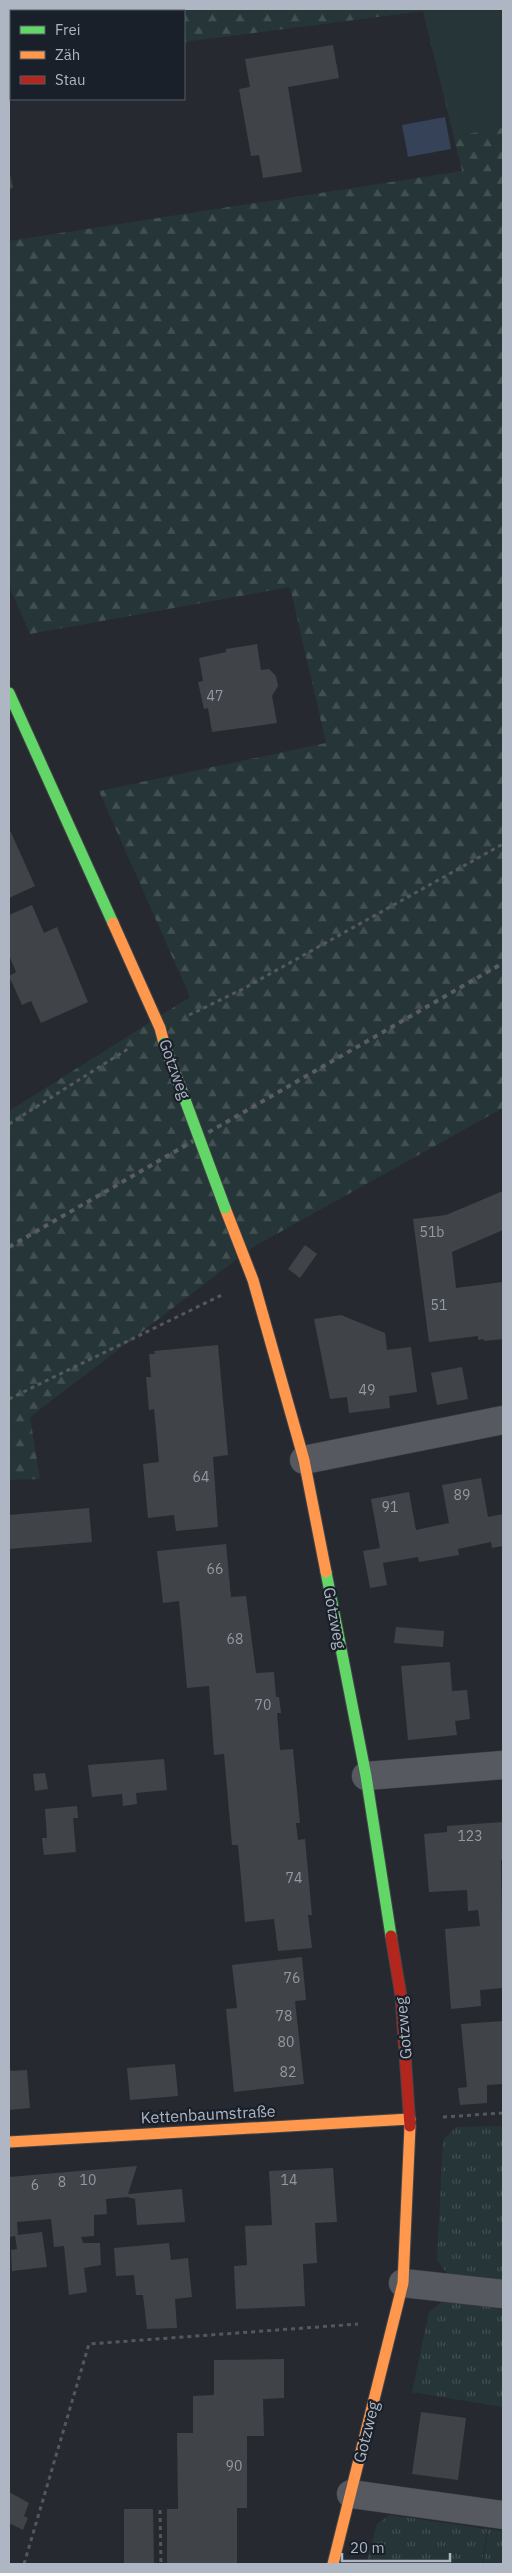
<svg xmlns="http://www.w3.org/2000/svg" width="512" height="2573" font-family="'IBM Plex Sans',sans-serif">
<style>
.grass{fill:url(#grass-tufts)}
.forest{fill:url(#forest-firs)}
.garden{fill:#263537}
.water{fill:#354258}
.building{fill:#404449}
.lines{fill:none;stroke-linecap:round;stroke-linejoin:round}
.street-casing{stroke:#424449;stroke-width:29}
.fast-casing{stroke:#424449;stroke-width:13}
.slow-casing{stroke:#424449;stroke-width:13}
.jam-casing{stroke:#424449;stroke-width:13}
.path{stroke:#54585d;stroke-width:3;stroke-dasharray:4 4;stroke-linecap:butt}
.street{stroke:#56595f;stroke-width:28}
.fast{stroke:#63d668;stroke-width:11}
.slow{stroke:#ff974d;stroke-width:11}
.jam{stroke:#b3261e;stroke-width:11}
.rail{stroke:#595c63;stroke-width:4;stroke-dasharray:5 5;stroke-linecap:butt}
.fast-bridge-casing{stroke:#424449;stroke-width:13;stroke-linecap:butt}
.fast-bridge{stroke:#63d668;stroke-width:11}
.labels{text-anchor:middle;stroke-width:4.5;stroke-linejoin:round;paint-order:stroke}
.number-label{font-size:14px;fill:#939aa4}
.street-label{font-size:16px;fill:#afb6c3;stroke:#1a202a}
</style>
<defs>
<pattern id="grass-tufts" width="24" height="20" patternUnits="userSpaceOnUse" patternTransform="scale(1.25)"><rect width="24" height="20" fill="#263537"/><path d="M3 7l-1-3M5 7V3M7 7l1-3M15 17l-1-3M17 17v-4M19 17l1-3" fill="none" stroke="#435052"/></pattern>
<pattern id="forest-firs" width="22" height="20" patternUnits="userSpaceOnUse" patternTransform="scale(1.25)"><rect width="22" height="20" fill="#263537"/><path d="M5 1l3.5 6h-7zM16 11l3.5 6h-7z" fill="#435052"/></pattern>
</defs>
<rect width="100%" height="100%" fill="#262a30"/>
<path class="grass" d="M503,2126V2283L448,2275L437,2260L443,2140L456,2127Z
M444,2300L503,2309V2407L412,2392L429,2312Z
M390,2515L487,2529L482,2564H366L377,2524Z
M488,2529L503,2531V2564H483Z"/>
<path class="forest" d="M127,9H503V1108L253,1247L30,1417L40,1479L9,1480V1111L190,997L99,791L326,743L290,587L30,634L9,586V241L462,171L423,11L184,42V11H128Z"/>
<path class="garden" d="M439,9H499L503,30V128L454,136L423,11Z"/>
<path class="water" d="M445,117L451,149L408,157L402,125Z"/>
<path class="building" d="M333,45L339,78L288,87L302,172L263,178L259,155L251,156L239,89L250,87L245,59Z
M9,170L13,188L9,189Z
M257,644L261,670L269,669L276,676L278,686L272,696L277,723L212,732L208,708L204,709L198,682L203,681L199,658L226,652V649Z
M9,828L35,886L9,898Z
M32,905L44,933L57,927L88,1002L41,1023L31,1001L22,1005L9,976L16,972L9,955V915Z
M503,1191V1230L452,1252L456,1288L503,1282V1339L484,1341V1339L478,1340V1336L429,1342L413,1219L446,1215Z
M305,1245L317,1254L300,1278L288,1269Z
M341,1315L385,1333L387,1350L411,1347L417,1392L389,1396L390,1408L349,1413L347,1397L330,1399L314,1319Z
M218,1345L228,1455L213,1457L218,1527L176,1531L174,1515L148,1518L143,1464L159,1462L154,1409L149,1410L146,1377H151L149,1354H155L154,1351Z
M462,1367L468,1399L437,1405L431,1373Z
M481,1478L488,1517L503,1514V1546L492,1548L491,1542L458,1549L459,1555L419,1562L418,1557L383,1563L387,1585L370,1588L363,1551L380,1548L371,1499L409,1492L416,1530L449,1523L442,1485Z
M89,1508L92,1542L9,1549V1515Z
M226,1544L231,1597L246,1596L256,1673L274,1672L276,1697H279L281,1713H277L280,1750L293,1749L300,1823H296L298,1840L305,1839L312,1915H308L312,1948L278,1951L274,1919L245,1922L238,1845H232L224,1754L214,1755L209,1686L187,1688L179,1601L163,1603L157,1551Z
M396,1627L444,1631L443,1647L394,1643Z
M450,1662L452,1691L467,1690L470,1719L455,1721L457,1735L408,1740L401,1666Z
M164,1759L167,1790L136,1793L137,1804L123,1806L122,1794L92,1797L88,1765Z
M45,1773L48,1789L35,1791L33,1774Z
M77,1806L78,1818H73L76,1852L44,1855L42,1838H47L45,1809Z
M503,1822V1860H501L503,1988L480,1990L481,2006L451,2009L445,1929L480,1926L478,1910L468,1911L467,1890L429,1892L424,1834L447,1832V1826Z
M302,1957L306,2000L295,2001L304,2084L234,2092L226,2009L237,2008L232,1965Z
M503,2021V2084L487,2085V2103L460,2105L458,2088L467,2087L461,2024Z
M175,2064L178,2096L130,2100L127,2068Z
M9,2066L11,2071L27,2070L30,2108L9,2110Z
M137,2166L128,2194L182,2189L185,2222L137,2225L135,2199L127,2197L106,2199L107,2214L94,2215V2236L81,2237L83,2243H100L101,2265L84,2268L87,2292L69,2295L64,2246L54,2247L51,2219L17,2222L18,2235L42,2232L47,2267L12,2271L11,2250L17,2249L15,2236L9,2237V2177Z
M333,2168L337,2222L315,2223L317,2263L303,2264L305,2306L236,2309L234,2266L247,2265L245,2226L272,2225L269,2171Z
M169,2243L171,2260L188,2258L192,2297L175,2299L177,2328L147,2329L143,2295H136L134,2275L116,2276L114,2248Z
M284,2359V2398L263,2399L264,2436H247V2508H237V2564H167V2509H178L177,2433H193V2396L214,2395V2360Z
M421,2412L466,2418L458,2480L412,2474Z
M9,2492L29,2503L24,2516L28,2518L23,2530L9,2523Z
M124,2509H153L154,2564H124Z"/>
<g class="lines">
<g class="street-casing">
<path id="street" d="M304,1460L503,1420
M366,1776L503,1765
M403,2283L503,2294
M351,2494L503,2515"/>
</g>
<g class="fast-casing">
<path id="fast" d="M9,693L113,923
M326,1572L366,1776L391,1936"/>
</g>
<g class="slow-casing">
<path id="slow" d="M113,923L160,1028L164,1043
M225,1208L253,1280L304,1460L326,1572
M9,2142L410,2119
M333,2564L403,2283L410,2126"/>
</g>
<g class="jam-casing">
<path id="jam" d="M391,1936L401,1996L410,2126"/>
</g>
<path class="path" d="M189,1015L241,990L503,844
M9,1124L131,1047
M9,1399L224,1294
M443,2117L503,2113
M160,2510L161,2564
M24,2564L89,2344L358,2324"/>
<use href="#street" class="street"/>
<use href="#fast" class="fast"/>
<use href="#slow" class="slow"/>
<use href="#jam" class="jam"/>
<path class="rail" d="M9,1247L503,963"/>
<g class="fast-bridge-casing">
<path id="fast-bridge" d="M164,1043L225,1208"/>
</g>
<use href="#fast-bridge" class="fast-bridge"/>
</g>
<g class="labels">
<g class="number-label">
<text x="215" y="701">47</text>
<text x="432" y="1237">51b</text>
<text x="439" y="1310">51</text>
<text x="367" y="1395">49</text>
<text x="201" y="1482">64</text>
<text x="462" y="1500">89</text>
<text x="390" y="1512">91</text>
<text x="215" y="1574">66</text>
<text x="235" y="1644">68</text>
<text x="263" y="1710">70</text>
<text x="470" y="1841">123</text>
<text x="294" y="1883">74</text>
<text x="292" y="1983">76</text>
<text x="284" y="2021">78</text>
<text x="286" y="2047">80</text>
<text x="288" y="2077">82</text>
<text x="88" y="2185">10</text>
<text x="289" y="2185">14</text>
<text x="62" y="2187">8</text>
<text x="35" y="2190">6</text>
<text x="234" y="2471">90</text>
</g>
<g class="street-label">
<text transform="translate(175 1069) rotate(70)" y="6">Gotzweg</text>
<text transform="translate(335 1618) rotate(79)" y="6">Gotzweg</text>
<text transform="translate(403 2028) rotate(-95)" y="6">Gotzweg</text>
<text transform="translate(208 2114) rotate(-3)" y="6">Kettenbaumstraße</text>
<text transform="translate(366 2432) rotate(-76)" y="6">Gotzweg</text>
</g>
</g>
<rect width="512" height="2573" fill="none" stroke="#afb6c3" stroke-width="20"/>
<rect x="10" y="10" width="175" height="90" fill="#1a202a" stroke="#565c67"/>
<rect x="20" y="26" width="25" height="8" fill="#63d668" stroke="#565c67"/>
<text x="55" y="35" font-size="15" fill="#afb6c3">Frei</text>
<rect x="20" y="51" width="25" height="8" fill="#ff974d" stroke="#565c67"/>
<text x="55" y="60" font-size="15" fill="#afb6c3">Zäh</text>
<rect x="20" y="76" width="25" height="8" fill="#b3261e" stroke="#565c67"/>
<text x="55" y="85" font-size="15" fill="#afb6c3">Stau</text>
<path d="M342 2553v8h108v-8" fill="none" stroke="#afb6c3" stroke-width="2.5"/>
<text x="350" y="2553" font-size="15" fill="#afb6c3" stroke="#1a202a" stroke-width="4" paint-order="stroke">20 m</text>
</svg>
